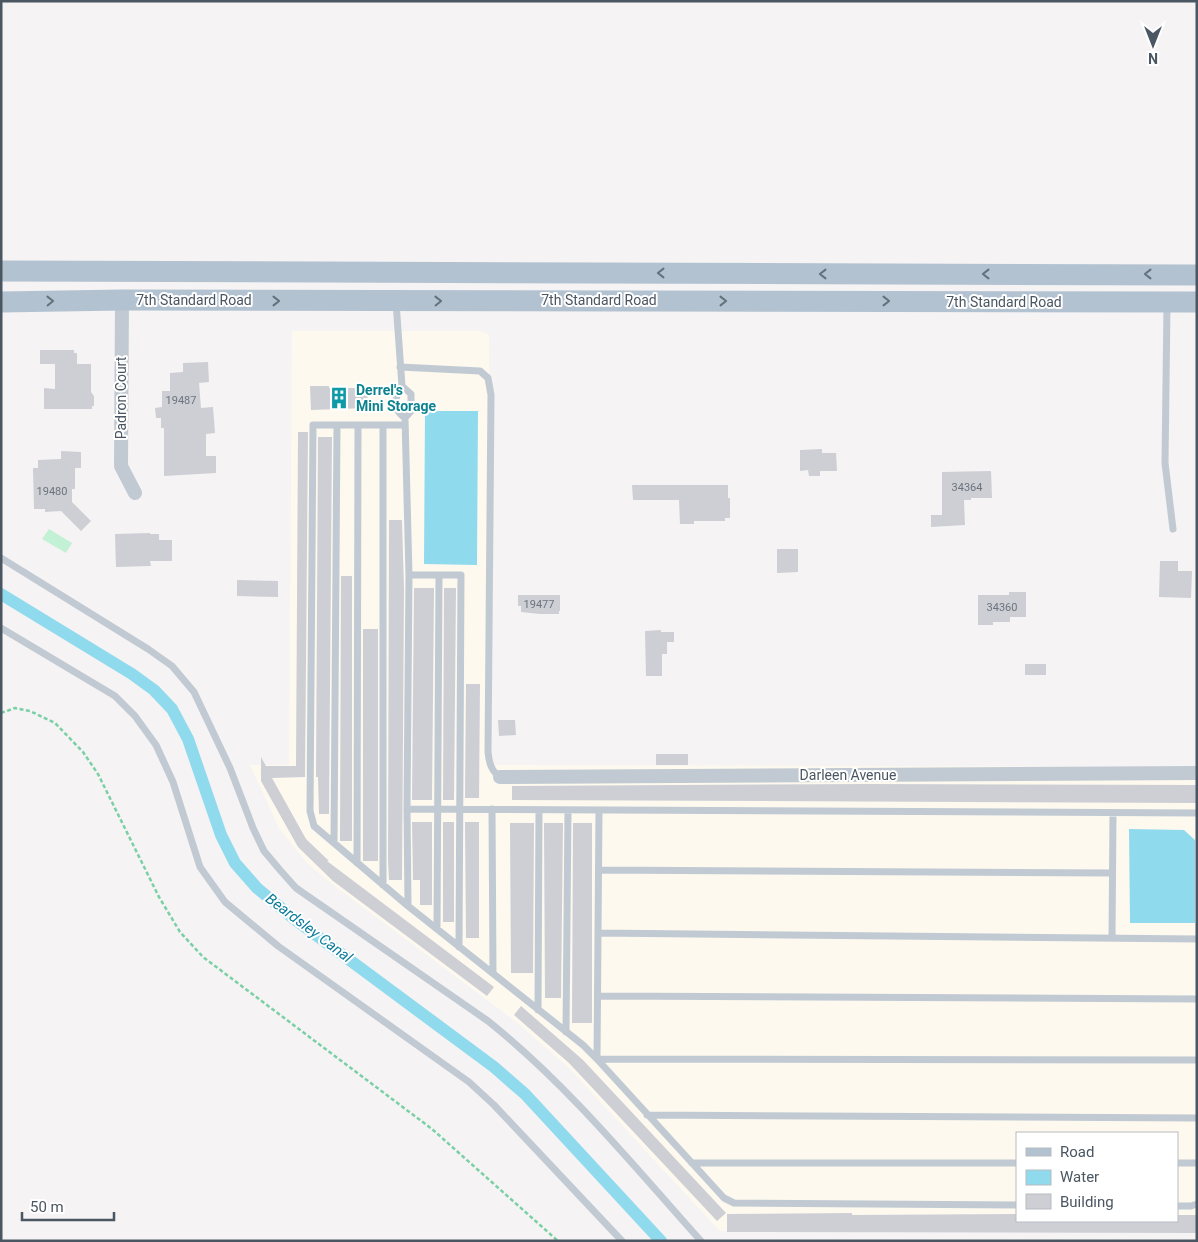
<svg xmlns="http://www.w3.org/2000/svg" width="1198" height="1242" font-family="Roboto,sans-serif">
<style>
.commercial{fill:#fdf9ef;fill-rule:evenodd}
.green{fill:#c3f1d5}
.water{fill:#90daee}
.lines{fill:none;stroke-linecap:round;stroke-linejoin:round}
.canal{stroke:#90daee;stroke-width:12}
.building{fill:#cdcfd5}
.path{stroke:#7ad0a6;stroke-width:2.5;stroke-dasharray:4 2.5;stroke-linecap:butt}
.service{stroke:#c1cad2;stroke-width:7}
.minor{stroke:#c1cad2;stroke-width:14}
.primary{stroke:#b3c2d1;stroke-width:21}
.oneway{stroke:#64717d}
.labels{text-anchor:middle;stroke-width:4;stroke-linejoin:round;paint-order:stroke}
.number-label{font-size:11px;fill:#6b747e}
.street-label{font-size:14px;fill:#4a5661;stroke:#fff}
.culture-label{font-size:14px;font-weight:bold;fill:#0d838f;stroke:#fff;text-anchor:start}
.water-label{font-size:15px;font-style:italic;fill:#0c7c9b;stroke:#fff}
</style>
<rect width="100%" height="100%" fill="#f5f3f3"/>
<path class="commercial" d="M292,331H481L489,335L491,765L1197,767V1232L720,1231L568,1067L515,1021L328,881L306,862L279,828L250,765H289ZM1017,1133H1177V1221H1017Z"/>
<path class="green" d="M49,529L72,543L66,553L42,539Z"/>
<path class="water" d="M425,411H478L477,565L424,564Z
M1129,829L1184,830L1195,840V923H1130Z"/>
<g class="lines">
<path class="canal" d="M1,594L132,674L154,690L172,709L188,739L221,835L235,863L257,888L293,918L494,1067L525,1094L661,1241"/>
</g>
<path class="building" d="M40,350H74V353H77V364H91V392L94,396V406H92V409H44V388L55,389V364H40Z
M208,362L209,382L199,383L201,408L213,407L215,433L206,434V456H216V473L164,476V428H161V418H156L155,408L162,407V391H170V373L183,372V363Z
M310,386H329V388H366V393H368L367,408L311,410Z
M298,432H308L305,777L272,778L306,839L329,861H327L494,987L487,996L333,881L298,847L261,781V757L266,766H296Z
M318,437H332L329,814H319L318,777H316Z
M822,449V453H836L837,471H820V476H809L808,470L800,471V450Z
M61,451L81,452V468H75V489H72V502L91,521L81,531L61,511L45,512V509H34L33,468H38V460L61,459Z
M991,471L992,498H971V500H964L965,525L931,527V515H942V472Z
M632,485H728V498H730V518H725V521H694V524H680L679,500H633Z
M389,520H402L404,588L402,880H389L388,861Z
M150,533V534H159V540H172V561H150L151,566L116,567L115,534Z
M777,549H798V572L777,573Z
M1160,561H1178V571H1192L1191,598L1159,597Z
M341,576H352V841H340Z
M237,580L278,581V597L237,596Z
M414,588H434L432,800H412Z
M444,588H456L454,800H443Z
M1009,592H1026V617H1010V622H993V625H978V595H1009Z
M518,595H560V611H559V614H540L521,612V606H518Z
M363,629H378V861H363Z
M661,630V632H674V642H667V654H662V676H646L645,631Z
M1025,664H1046V675H1025Z
M466,684H480L479,798H465Z
M498,720H515L516,735L499,736Z
M656,754H688V765H656Z
M869,784L1197,785V803L512,800V786Z
M412,822H432V905H420V880H413Z
M443,822H454V922H443Z
M465,822H479V938H466Z
M510,823H534L533,973H511Z
M544,823H563L561,998H545Z
M573,823H592V1023H572Z
M521,1006L583,1060L726,1213L717,1221L569,1063L514,1015Z
M852,1213V1215L1017,1214V1221H1177V1215H1197V1233L727,1232V1214Z"/>
<g class="lines">
<path class="path" d="M1,713L15,708L30,711L55,723L83,752L98,774L159,897L180,932L203,957L432,1129L558,1241"/>
<path class="service" d="M396,302L402,386C394,398 392,409 405,418
M1167,305L1165,463L1173,529
M400,367L480,371L488,378L491,395L488,752C489,762 491,771 500,777
M402,386L411,394V411L405,418L409,575L407,809L408,906L583,1045L597,1059L724,1198L734,1203L1017,1205
M383,425V885
M405,425H313L310,811L314,826L408,906
M1,558L148,649L172,666L194,692L230,768L253,828L264,851L280,870L296,888L488,1021C568,1085 633,1165 701,1241
M409,575H461L459,947
M1,628L115,696L135,716L156,745L173,782L200,867L225,902L278,946L469,1082L494,1105L622,1241
M407,809L1197,813
M492,809L493,973
M599,810L597,1059L1197,1060
M334,843L337,425
M357,863L358,425
M599,870L1112,873
M437,929L439,575
M599,933L1197,939
M1112,938L1113,813
M598,996L1197,999
M538,1010L539,810
M566,1032L568,810
M647,1115L1197,1118
M692,1163H1017
M1177,1163H1197
M1177,1206H1191L1197,1204"/>
<path class="minor" d="M122,300L121,466L135,493
M500,777L1197,773"/>
<path class="primary" d="M1,271L1197,275
M1,302L122,300L1197,302"/>
</g>
<defs><path id="oneway-chevron" d="M-2-3.5L2.5 0L-2 3.5" fill="none" stroke-width="1.6" stroke-linecap="round" stroke-linejoin="round" transform="scale(1.25)"/></defs>
<g class="oneway">
<use href="#oneway-chevron" transform="translate(661 273) rotate(-180)"/>
<use href="#oneway-chevron" transform="translate(823 274) rotate(-180)"/>
<use href="#oneway-chevron" transform="translate(986 274) rotate(-180)"/>
<use href="#oneway-chevron" transform="translate(1148 274) rotate(-180)"/>
<use href="#oneway-chevron" transform="translate(50 301) rotate(-1)"/>
<use href="#oneway-chevron" transform="translate(276 301)"/>
<use href="#oneway-chevron" transform="translate(438 301) rotate(-1)"/>
<use href="#oneway-chevron" transform="translate(723 301)"/>
<use href="#oneway-chevron" transform="translate(886 301)"/>
</g>
<defs>
<g id="building-bare" transform="scale(1.725)"><path d="M-4-6H4V6H1V3H-1V6H-4ZM-2.5-4.3h1.7v1.8h-1.7ZM.8-4.3h1.7v1.8H.8ZM-2.5-1h1.7V.8h-1.7ZM.8-1h1.7V.8H.8Z" fill="#0f9aa8" stroke="#fff" stroke-width="2.5" paint-order="stroke"/></g>
</defs>
<g fill-rule="evenodd">
<use href="#building-bare" x="339" y="398"/>
</g>
<g class="labels">
<g class="number-label">
<text x="181" y="404">19487</text>
<text x="967" y="491">34364</text>
<text x="52" y="495">19480</text>
<text x="539" y="608">19477</text>
<text x="1002" y="611">34360</text>
</g>
<g class="street-label">
<text x="194" y="305">7th Standard Road</text>
<text x="599" y="305">7th Standard Road</text>
<text x="1004" y="307">7th Standard Road</text>
<text transform="translate(121 398) rotate(-90)" y="5">Padron Court</text>
<text x="848" y="780">Darleen Avenue</text>
</g>
<g class="culture-label">
<text x="356" y="395">Derrel's<tspan x="356" dy="16">Mini Storage</tspan></text>
</g>
<g class="water-label">
<text transform="translate(309 928) rotate(37)" y="5">Beardsley Canal</text>
</g>
</g>
<rect width="1198" height="1242" fill="none" stroke="#4a5661" stroke-width="5"/>
<rect x="1016" y="1132" width="162" height="90" fill="#ffffff" stroke="#b7bbc0"/>
<rect x="1026" y="1148" width="25" height="8" fill="#b3c2d1" stroke="#b7bbc0"/>
<text x="1060" y="1157" font-size="15" fill="#4a5661">Road</text>
<rect x="1026" y="1170" width="25" height="15" fill="#90daee" stroke="#b7bbc0"/>
<text x="1060" y="1182" font-size="15" fill="#4a5661">Water</text>
<rect x="1026" y="1194" width="25" height="15" fill="#cdcfd5" stroke="#b7bbc0"/>
<text x="1060" y="1207" font-size="15" fill="#4a5661">Building</text>
<g transform="translate(1153 45) rotate(180)" stroke="#ffffff" stroke-width="4" paint-order="stroke">
<path d="M0-4L9 19L0 12L-9 19Z" fill="#4a5661"/>
<text y="-8" font-size="14" font-weight="bold" text-anchor="middle" fill="#4a5661">N</text>
</g>
<path d="M22 1212v8h92v-8" fill="none" stroke="#4a5661" stroke-width="2.5"/>
<text x="30" y="1212" font-size="15" fill="#4a5661" stroke="#ffffff" stroke-width="4" paint-order="stroke">50 m</text>
</svg>
